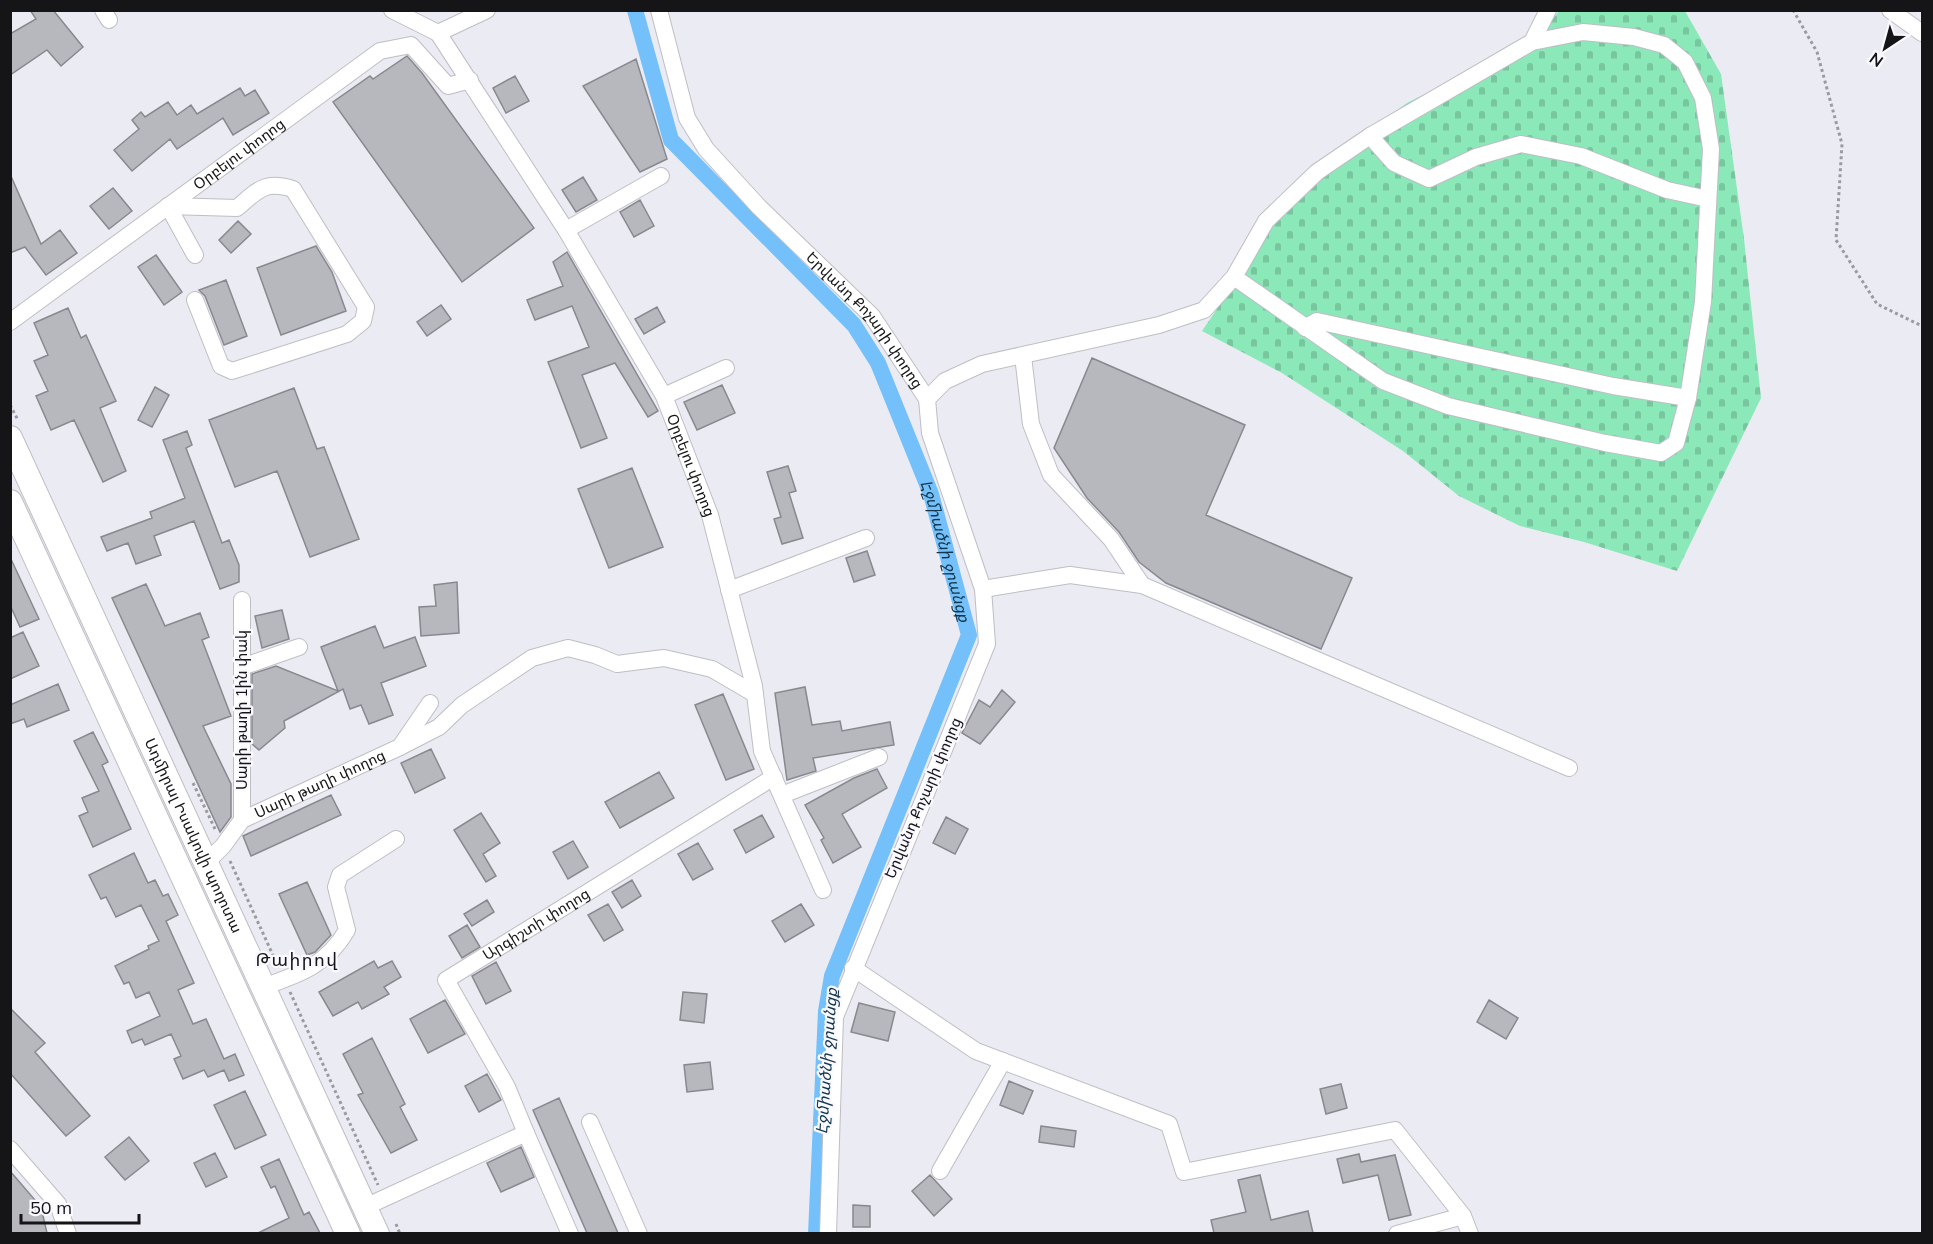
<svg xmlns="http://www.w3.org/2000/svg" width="1933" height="1244" font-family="Mulish,'Noto Sans Armenian',sans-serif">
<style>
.cemetery{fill:url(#cemetery-stones)}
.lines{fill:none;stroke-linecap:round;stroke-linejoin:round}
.canal{stroke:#73c0fa;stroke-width:16}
.building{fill:#b7b7be;stroke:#88898f;stroke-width:1.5}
.minor-casing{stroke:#bebec5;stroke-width:18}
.highway-casing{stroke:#bebec5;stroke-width:26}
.path{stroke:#9a9aa0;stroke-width:3;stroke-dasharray:3 3;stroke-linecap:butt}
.minor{stroke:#fff;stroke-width:16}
.highway{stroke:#fff;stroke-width:24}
.labels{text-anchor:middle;stroke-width:4.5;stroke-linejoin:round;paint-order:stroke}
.street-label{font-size:15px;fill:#151517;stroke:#f9f9ff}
.water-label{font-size:16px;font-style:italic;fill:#13354c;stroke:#f9f9ff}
.quarter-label{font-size:18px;letter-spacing:1.5px;fill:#151517;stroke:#f9f9ff}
</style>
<defs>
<pattern id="cemetery-stones" width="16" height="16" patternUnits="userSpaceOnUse" patternTransform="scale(1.5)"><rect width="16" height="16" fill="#8be8b9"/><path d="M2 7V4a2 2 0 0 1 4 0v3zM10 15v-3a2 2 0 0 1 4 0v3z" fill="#77c69e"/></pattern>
</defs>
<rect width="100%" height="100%" fill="#ebebf3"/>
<path class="cemetery" d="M1559,11H1685L1721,74L1744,239L1761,398L1677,571L1584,542L1520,526L1459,496L1403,451L1282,373L1202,331L1287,206L1345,148L1407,103L1541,35Z"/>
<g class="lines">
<path class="canal" id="s1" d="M635,10L671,140L854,325L878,363L931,494L969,635L832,976L826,1011L816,1234"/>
</g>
<path class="building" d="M30,10H53L83,47L61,66L47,50L10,75V34L36,19Z
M407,56L422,73L534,228L462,282L333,102L370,76L373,79Z
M636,59L667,159L640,172L583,86Z
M515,76L529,101L506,113L493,88Z
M240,88L245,96L255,90L269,113L233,135L223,118L177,149L170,139L132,171L114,150L139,129L132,120L141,112L145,117L168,102L177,115L191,105L197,114Z
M10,174L41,244L60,230L77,253L46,275L25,247L10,253Z
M583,177L597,200L576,212L562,190Z
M113,188L132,211L109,229L90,206Z
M640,200L654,226L634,237L620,212Z
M238,221L251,234L231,253L219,240Z
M316,246L332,272L346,311L281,335L257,268Z
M567,252L658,411L648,417L615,363L582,375L607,438L581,448L548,362L589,347L572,306L535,320L527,300L563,286L553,262Z
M156,255L182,292L164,305L138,267Z
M226,280L247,336L224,345L205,296L199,290Z
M441,305L451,319L427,336L417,322Z
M657,307L665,322L644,334L635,319Z
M68,308L81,338L86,335L116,401L100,408L126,471L103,482L74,420L51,430L36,396L48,391L34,361L48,355L34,323Z
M1092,358L1245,425L1206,515L1352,578L1321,649L1166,583L1139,562L1119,532L1087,498L1054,448Z
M722,385L735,413L697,430L684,402Z
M155,387L169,395L152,427L138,420Z
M294,388L317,449L324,447L359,539L310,557L277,471L235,487L209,420Z
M187,431L192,445L186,448L222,543L229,540L239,565V582L220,589L194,521L154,536L161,555L136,564L128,543L107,551L101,537L152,518L150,512L185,498L163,440Z
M788,466L796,491L789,493L803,538L782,544L774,519L781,517L767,472Z
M632,468L663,547L609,568L578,489Z
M867,551L875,575L854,582L846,558Z
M10,557L39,619L20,627L10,605Z
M457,582L459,633L421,636L419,607L436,606L434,585Z
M146,584L165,626L200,613L209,637L202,640L231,716L203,726L231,784V817L220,832L112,598Z
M282,610L289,639L262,648L255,616Z
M375,626L384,648L415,637L426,666L381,683L393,715L369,724L361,705L350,709L343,689L284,721L285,728L259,750L252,744V674L276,666L338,691L321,647Z
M23,632L39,666L10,679V638Z
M58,684L69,710L27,727L24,719L10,724V705Z
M805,687L812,725L840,721L842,731L890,722L894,745L813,758L816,771L787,780L775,693Z
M1002,690L1015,702L980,744L962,733L979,700L990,707Z
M723,694L754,769L726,780L695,705Z
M93,732L108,762L102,765L131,829L93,847L79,816L88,812L82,798L99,791L74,741Z
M431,749L445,778L415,793L401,763Z
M877,769L887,788L842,814L861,847L833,863L821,840L824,838L805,805L854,778Z
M659,772L674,798L620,828L605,802Z
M331,795L341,815L251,856L243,836Z
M481,813L500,843L483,854L496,876L486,882L454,830Z
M762,815L774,837L746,853L734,830Z
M946,817L968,829L955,854L933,843Z
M573,841L588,867L568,879L553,852Z
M698,843L713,869L693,880L678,854Z
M134,853L148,883L155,880L163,896L168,894L178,915L166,921L194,983L178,990L193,1024L206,1019L224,1059L235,1054L244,1075L229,1081L224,1070L208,1077L204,1070L183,1079L174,1059L181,1056L171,1034L145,1045L142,1039L132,1043L127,1031L160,1016L149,992L136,998L129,982L124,984L115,966L149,949L148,946L159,941L141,905L116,917L106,897L101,899L89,875Z
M632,880L641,896L622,908L612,892Z
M307,882L331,935L315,952L307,955L279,894Z
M487,900L494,912L472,926L464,914Z
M608,904L623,930L604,941L588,915Z
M801,904L814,925L785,942L772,921Z
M467,925L480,947L462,958L449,936Z
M374,961L378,968L392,961L401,977L384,987L389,994L362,1009L358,1002L333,1016L319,992Z
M496,962L511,991L486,1004L472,976Z
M683,992L707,994L704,1023L680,1020Z
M445,1000L465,1034L428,1053L410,1019Z
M1489,1000L1518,1018L1506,1039L1477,1022Z
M859,1003L895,1012L888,1041L851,1032Z
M10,1008L45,1043L35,1052L90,1116L66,1136L10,1073Z
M372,1038L405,1104L400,1107L417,1140L391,1153L358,1095L363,1093L343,1054Z
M710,1062L713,1089L687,1092L684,1065Z
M487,1074L501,1100L479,1112L465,1086Z
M1009,1081L1033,1091L1023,1114L1000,1105Z
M1341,1084L1347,1108L1326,1114L1320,1089Z
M245,1091L266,1135L235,1149L214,1105Z
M559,1098L618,1233H587L533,1110Z
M1041,1126L1076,1131L1074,1147L1039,1142Z
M129,1137L149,1161L125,1180L105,1157Z
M521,1147L534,1177L501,1192L487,1163Z
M215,1153L227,1177L206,1187L194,1163Z
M1359,1154L1361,1162L1395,1155L1411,1215L1389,1220L1378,1175L1343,1183L1337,1159Z
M279,1159L304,1215L309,1212L320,1233H258L289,1218L275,1186L271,1188L261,1167Z
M10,1171L41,1207L47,1233H10Z
M930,1175L952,1199L934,1216L912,1191Z
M1260,1175L1271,1220L1308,1211L1313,1233H1214L1211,1220L1246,1212L1238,1180Z
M853,1205L870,1206V1227H853Z"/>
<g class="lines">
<g class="minor-casing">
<g id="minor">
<path d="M103,10L109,20"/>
<path d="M392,10L438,33"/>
<path id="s2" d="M659,10L687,118L706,149L759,207L872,316L927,399L930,433L983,589L987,644L835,1017L828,1234"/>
<path d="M1890,10L1922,33"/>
<path id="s3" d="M438,33L566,230L664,396L710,515L754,686L762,751L823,890"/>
<path d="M438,33L487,10"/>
<path d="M1532,42L1548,10"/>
<path d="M1370,136L1394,163L1429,179L1476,157L1521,144L1581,156L1667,190L1708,199"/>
<path d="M168,206L237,208C258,190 265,180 293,189L366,307L363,321L347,334L232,371L221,366L195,300"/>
<path d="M168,206L195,255"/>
<path d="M566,230L661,176"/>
<path id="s4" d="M10,322L380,51L411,45L448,86L470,80"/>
<path d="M1305,328L1317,321L1613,386L1688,398"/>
<path d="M1023,356L1031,424L1051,475L1111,539L1142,585"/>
<path d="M664,396L726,368"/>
<path d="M927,399L945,381L982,364L1159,325L1204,310L1234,277L1266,221L1317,172L1370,136L1532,42L1583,32L1634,37L1664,45L1685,62L1703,98L1711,149L1703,302L1688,398L1676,443L1661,453L1605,443L1448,406L1383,381L1234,277"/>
<path d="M983,589L1070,575L1142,585L1569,768"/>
<path d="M729,590L866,538"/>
<path d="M242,600V820"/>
<path d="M242,667L299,647"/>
<path d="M400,747L439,727L462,705L532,658L568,648L595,655L617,664L664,658L712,669L753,693"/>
<path d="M782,795L879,757"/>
<path id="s5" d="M206,863L223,846L242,820L400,747L430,703"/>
<path d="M853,968L976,1051L1169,1124L1184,1172L1395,1130L1463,1216L1470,1234"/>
<path d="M263,987C300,974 327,965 347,930L336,887L340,875L396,839"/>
<path d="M590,1122L639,1234"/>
<path id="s6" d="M526,1133L507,1087L446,980L774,777"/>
<path d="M10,1149L58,1204L68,1234"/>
<path d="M940,1171L1003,1061"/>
<path d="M365,1207L526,1133L570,1234"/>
<path d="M1397,1234L1463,1216"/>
</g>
</g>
<g class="highway-casing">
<g id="highway">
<path id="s7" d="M10,438L377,1234"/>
<path d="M10,502L348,1234"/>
</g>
</g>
<path class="path" d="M1793,10L1817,52L1842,144L1836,240L1877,304L1922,326
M10,405L18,420
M193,783L216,831
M230,861L277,964
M290,992L378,1185
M396,1224L400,1234"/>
<use href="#minor" class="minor"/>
<use href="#highway" class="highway"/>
</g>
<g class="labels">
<g class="street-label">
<text dy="5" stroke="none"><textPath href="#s4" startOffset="284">Օրբելու փողոց</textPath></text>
<text dy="5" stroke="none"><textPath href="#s2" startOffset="382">Երվանդ Քոչարի փողոց</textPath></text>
<text dy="5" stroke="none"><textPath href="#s3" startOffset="502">Օրբելու փողոց</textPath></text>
<text transform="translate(242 710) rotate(-90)" y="5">Սարի թաղի 1ին փակ</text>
<text dy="5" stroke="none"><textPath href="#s5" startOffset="142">Սարի թաղի փողոց</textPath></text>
<text transform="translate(923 798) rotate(-67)" y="5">Երվանդ Քոչարի փողոց</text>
<text dy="5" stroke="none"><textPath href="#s7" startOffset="438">Ադմիրալ Իսակովի պողոտա</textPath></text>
<text dy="5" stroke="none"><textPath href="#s6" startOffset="279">Արգիշտի փողոց</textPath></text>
</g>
<g class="water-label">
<text dy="6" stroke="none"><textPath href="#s1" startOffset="640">Էջմիածնի ջրանցք</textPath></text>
<text transform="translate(826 1061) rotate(-86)" y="6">Էջմիածնի ջրանցք</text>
</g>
<g class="quarter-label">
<text x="297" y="966">Թաիրով</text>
</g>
</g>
<rect width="1933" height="1244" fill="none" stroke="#151517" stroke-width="24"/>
<g transform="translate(1885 48) rotate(216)" stroke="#f9f9ff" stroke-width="4.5" paint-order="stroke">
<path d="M0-4.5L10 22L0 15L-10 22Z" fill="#151517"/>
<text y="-9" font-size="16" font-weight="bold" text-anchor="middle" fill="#151517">N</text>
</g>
<path d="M21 1214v9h118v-9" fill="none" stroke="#151517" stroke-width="3"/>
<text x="30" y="1214" font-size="18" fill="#151517" stroke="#f9f9ff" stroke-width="4.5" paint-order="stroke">50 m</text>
</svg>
